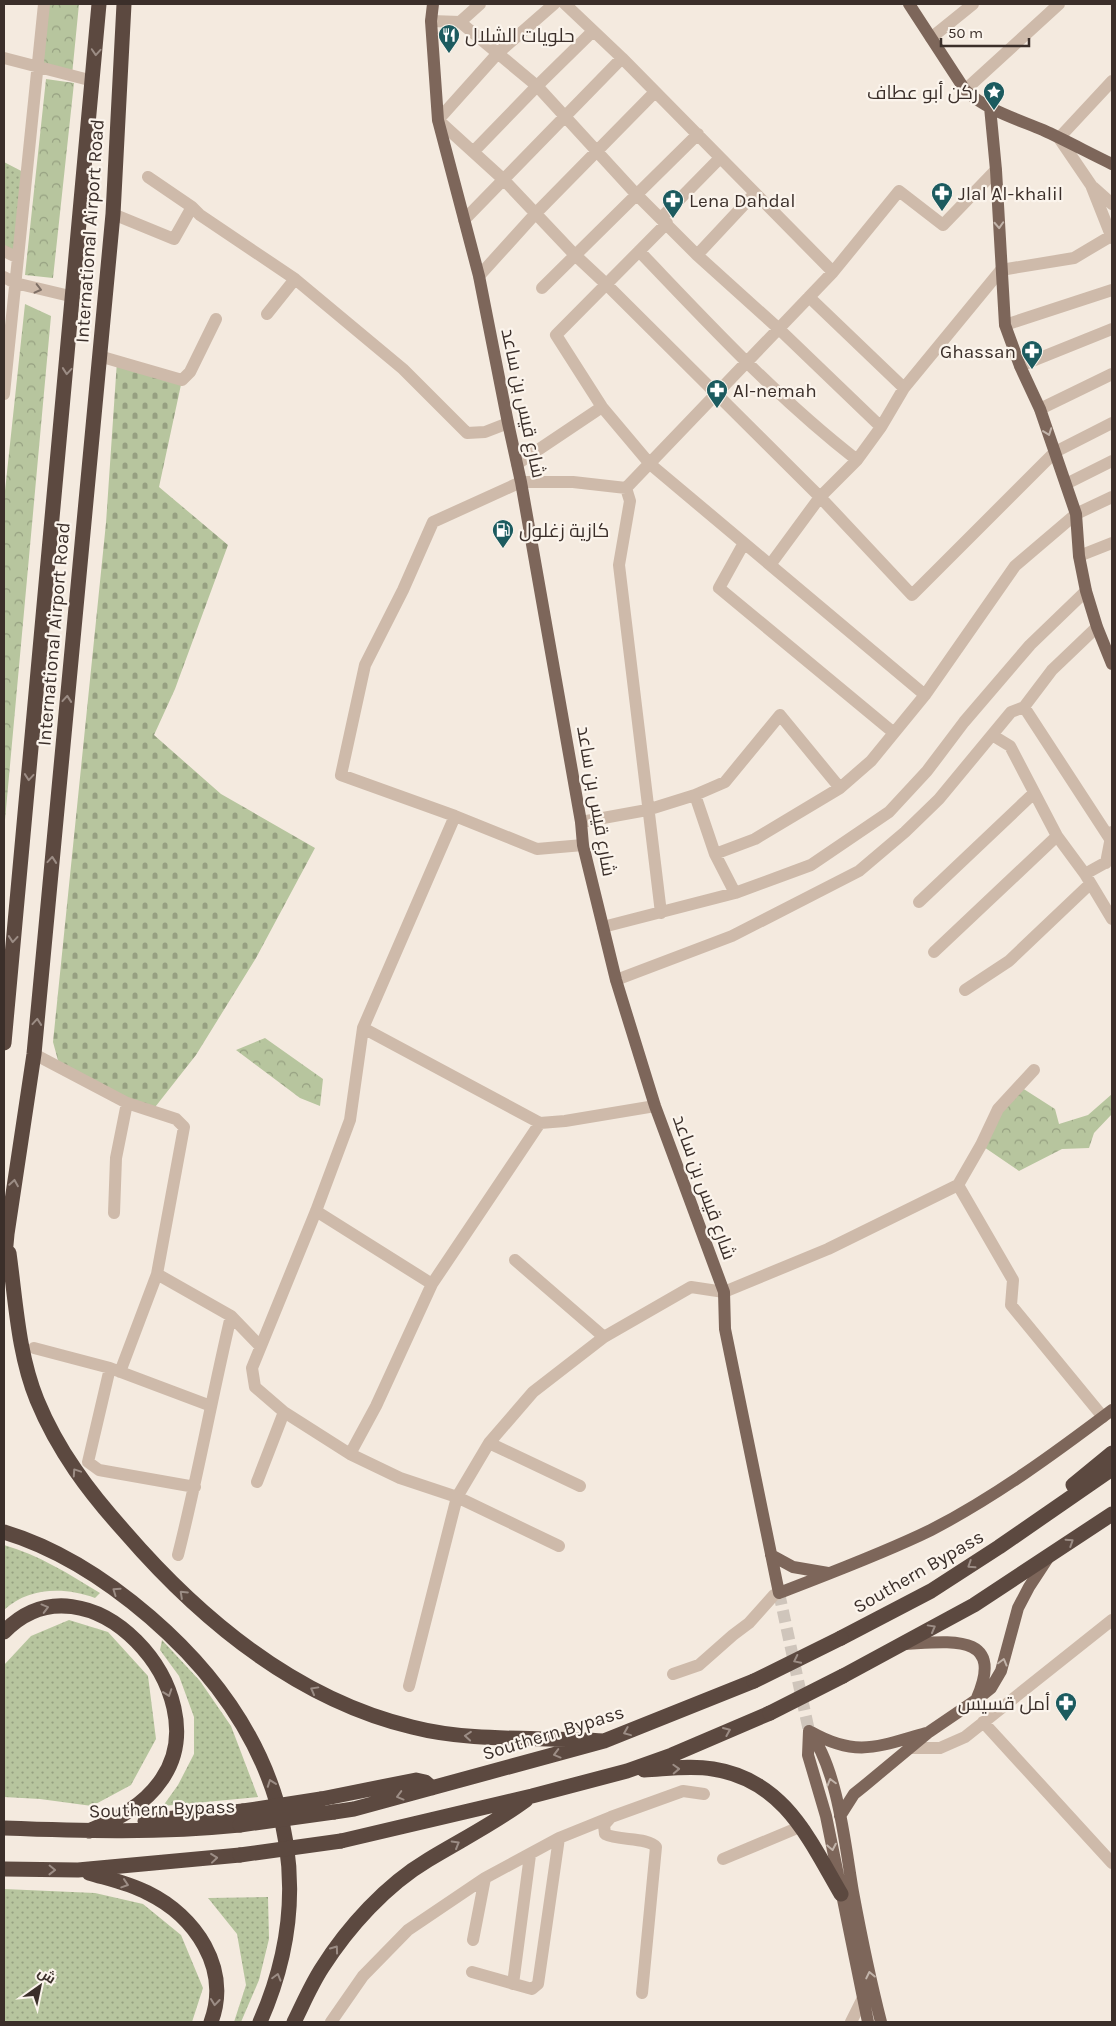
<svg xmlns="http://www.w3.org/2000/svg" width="1116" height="2026" font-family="Karla,Cairo,sans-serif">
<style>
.grass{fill:url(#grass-dots)}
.forest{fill:url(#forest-crowns)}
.cemetery{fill:url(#cemetery-stones)}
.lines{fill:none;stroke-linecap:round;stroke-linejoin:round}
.major-tunnel{stroke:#cfc5bb;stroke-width:12;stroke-dasharray:12 6;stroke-linecap:butt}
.minor{stroke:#cebaaa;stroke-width:12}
.major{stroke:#7d665a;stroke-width:12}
.highway{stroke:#5c4940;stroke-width:15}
.highway-bridge{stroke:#5c4940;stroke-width:15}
.oneway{stroke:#9c8d85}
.oneway2{stroke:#c2b4aa}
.oneway3{stroke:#7d6e64}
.labels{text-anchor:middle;stroke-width:4.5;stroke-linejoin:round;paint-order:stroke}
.poi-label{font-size:19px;fill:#3b2f2a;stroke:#fbf4ec;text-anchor:start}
.street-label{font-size:19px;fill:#3b2f2a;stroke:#fbf4ec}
</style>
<defs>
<pattern id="grass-dots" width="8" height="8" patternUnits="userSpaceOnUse" patternTransform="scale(1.25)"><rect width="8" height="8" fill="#b7c59e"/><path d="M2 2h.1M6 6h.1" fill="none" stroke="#96a081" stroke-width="1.8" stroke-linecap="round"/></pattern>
<pattern id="forest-crowns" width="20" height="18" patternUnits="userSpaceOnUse" patternTransform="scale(1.25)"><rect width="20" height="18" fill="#b7c59e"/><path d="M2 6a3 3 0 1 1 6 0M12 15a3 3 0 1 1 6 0" fill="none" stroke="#96a081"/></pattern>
<pattern id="cemetery-stones" width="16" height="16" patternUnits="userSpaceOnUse" patternTransform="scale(1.25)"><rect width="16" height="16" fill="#b7c59e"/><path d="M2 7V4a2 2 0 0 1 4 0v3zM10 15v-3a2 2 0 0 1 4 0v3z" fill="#96a081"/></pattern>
</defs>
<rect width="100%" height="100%" fill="#f4eadf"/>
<path class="grass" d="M4,162L27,174L18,258L4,251Z
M4,1545C39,1555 69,1574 100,1593L95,1598C65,1587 29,1587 4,1610Z
M69,1620L108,1632L148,1676L156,1739L131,1785L92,1806L40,1799L4,1797V1665L31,1636Z
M162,1640L200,1681L231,1726L258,1797L163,1806L178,1785L194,1754V1717L179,1676L160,1650Z
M4,1889L95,1893L143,1904L181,1935L203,1988L192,2022H4Z
M268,1897L269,1939L259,1980L241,2022H234L246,1985L237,1934L208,1898Z"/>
<path class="forest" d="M44,4H79L72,75L38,67Z
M46,79L74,83L53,278L25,275Z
M25,304L51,316L4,831V500Z
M265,1038L323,1079L320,1106L300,1098L236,1050Z
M1019,1086L1055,1109L1059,1124L1088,1115L1112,1094V1114L1094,1133L1089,1148L1062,1149L1019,1171L981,1145Z"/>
<path class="cemetery" d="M117,361L182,380L159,487L228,545L175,689L154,735L221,794L315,848L256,958L196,1055L152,1111L59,1064L53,1042L106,523Z"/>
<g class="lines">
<path class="major-tunnel" d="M779,1593L809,1731"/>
<path class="minor" d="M554,4L498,53L438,120L504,180L574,254L606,284L820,497L912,595L1055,452L1112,423
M565,4L622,58L833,272
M431,21L460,22L537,86L636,194L697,255L779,329L881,427
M460,22L480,4
M931,38L973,4
M4,58L93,81
M1112,81L1059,138L1091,185L1112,238
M965,90L1059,4
M473,152L537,86L592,32
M148,177L192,207
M1093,187L1112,204
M113,214L174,239L192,207L200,215L295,279L403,369L467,433L485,432L508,423
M662,217L720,158
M464,220L622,58
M667,223L556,335L602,407L650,464L925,695
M4,251L18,258
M639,251C709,324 777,398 857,460
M697,255L755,193
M479,276L536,213L655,92
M4,277L15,283L74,297
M542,288L698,134
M809,297L904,388
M267,314L295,279
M1005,325L1112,290
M99,356L182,380L190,372L216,319
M1020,366L1112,329
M4,394L44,4
M1040,409L1112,374
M517,464L602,407
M1066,484L1112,461
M626,488L833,272L899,191L943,225L996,170
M744,543L719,588L894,733
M1079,556L1112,543
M770,565L820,497L857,460L881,427L904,388L1001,270L1074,258L1111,236
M1024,707L1110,839
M992,735L1010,746L1057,836L1085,874L1112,919
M695,795L715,854L735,893
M455,816L363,1028L350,1120L316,1211L252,1368L255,1387L284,1412L350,1454L400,1478L457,1497L559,1546
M581,822L647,810L695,795L725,782L780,715L840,788
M583,845L537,849L455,816L341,775L365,665L403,590L433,522L521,482H573L626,488L630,501L619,565L661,913
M715,854L755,839L840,788L871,761L925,695L1015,566L1076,514L1112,497
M1106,863L1112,832
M1085,874L1112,859
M919,902L1034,793
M603,927L735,893L811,865L889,812L927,771L964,722L1030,645L1086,591
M934,952L1057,836
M616,980L732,936L859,871L905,832L939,799L1011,712L1024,707L1052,670L1097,627
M965,990L1009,961L1090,884
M363,1028L540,1123L565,1121L655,1106
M34,1054L127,1103L176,1119L184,1127L157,1274L231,1316L260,1346
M958,1185L1013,1280L1011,1305L1103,1417
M316,1211L432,1284
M114,1213L116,1158L127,1103
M515,1260L604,1337
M34,1348L110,1368L211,1406
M110,1368L88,1462L99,1470L195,1487
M120,1372L157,1274
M489,1443L580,1486
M350,1454L376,1406L432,1284L540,1123
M257,1482L284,1412
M178,1555C198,1476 212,1396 231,1316
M673,1674L699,1665L733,1635L749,1623L774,1595L779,1593
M409,1686L457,1497L489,1443L533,1392L604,1337L691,1287L724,1292L828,1249L958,1185L981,1145L998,1109L1034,1070
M983,1722L1112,1863
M911,1748H940L965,1737L1112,1620
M611,1817L604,1825L605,1834C618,1841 648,1837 656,1847L642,1993
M723,1859L802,1826
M473,1940L485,1878
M472,1972L532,1989L538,1984L559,1838
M513,1984L530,1855
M331,2022L363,1976L408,1930L485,1878L559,1838L611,1817L683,1791L704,1794
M851,2022L863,1998"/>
<path class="major" d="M433,4L431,21L438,120L479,276L508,423L521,482L581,822L583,845L616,980L655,1106L724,1292L725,1329L779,1593C830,1573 882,1554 931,1530C995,1497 1055,1453 1112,1410
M909,4L965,90C986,110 1017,119 1043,130C1067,141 1089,153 1112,164
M990,107L996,170L1005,325L1020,366L1040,409L1076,514L1079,556L1086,591L1097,627L1112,664
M771,1555L793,1567L828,1573
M903,1644C947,1642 1006,1631 977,1698
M809,1731C838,1769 845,1845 853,1892C861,1935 870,1979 881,2022
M809,1731L808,1755L826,1816L868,2022
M811,1732C857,1758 879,1746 926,1733
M840,1816L854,1794L864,1786L929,1732L976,1700L991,1688L1001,1671L1018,1608L1029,1587L1048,1558"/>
<path class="highway" d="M4,1043L99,4
M9,1253C16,1303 18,1353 37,1400C58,1451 89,1492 125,1532C201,1620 296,1699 412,1727C474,1743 540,1736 604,1741
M4,1266L7,1234L34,1054L113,214L124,4
M1073,1485L1112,1453
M4,1532C57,1548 108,1581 150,1617C273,1723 328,1868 260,2022
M4,1632C87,1546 221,1693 162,1779C144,1806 117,1819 89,1831
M841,1638L931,1591L999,1547L1112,1469
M843,1676L974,1605L1112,1514
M644,1770C666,1769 690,1765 713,1769C784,1780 809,1839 841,1894
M321,1799L416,1780L425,1782L432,1788
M334,1812L354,1809L604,1741L754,1681
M145,1821L243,1811
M4,1828C82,1831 161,1833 240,1825
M341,1841L532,1796L627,1771L672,1755L770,1713
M4,1869L78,1870L240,1855
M89,1873C109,1879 129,1883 148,1893C195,1916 231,1968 211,2022
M294,2022C303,2004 311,1985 322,1968C348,1927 386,1885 428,1860C461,1840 495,1823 526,1800"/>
<path class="highway-bridge" d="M754,1681L841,1638
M770,1713L843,1676
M243,1811L321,1799
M240,1825L334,1812
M240,1855L341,1841"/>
</g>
<defs><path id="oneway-chevron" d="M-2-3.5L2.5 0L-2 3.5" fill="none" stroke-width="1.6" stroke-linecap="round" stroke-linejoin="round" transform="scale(1.25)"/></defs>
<g class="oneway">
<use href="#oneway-chevron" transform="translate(96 52) rotate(94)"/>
<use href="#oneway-chevron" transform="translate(67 371) rotate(95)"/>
<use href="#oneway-chevron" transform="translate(67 699) rotate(-85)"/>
<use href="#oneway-chevron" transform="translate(29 777) rotate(95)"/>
<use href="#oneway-chevron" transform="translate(52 860) rotate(-85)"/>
<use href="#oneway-chevron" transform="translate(13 939) rotate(95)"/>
<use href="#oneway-chevron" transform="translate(37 1022) rotate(-85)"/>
<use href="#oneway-chevron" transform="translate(14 1183) rotate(-81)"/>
<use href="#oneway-chevron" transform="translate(76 1472) rotate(-124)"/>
<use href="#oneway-chevron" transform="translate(1070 1542) rotate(-33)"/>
<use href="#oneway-chevron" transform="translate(971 1565) rotate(147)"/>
<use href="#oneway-chevron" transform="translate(116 1591) rotate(-145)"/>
<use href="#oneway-chevron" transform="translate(183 1594) rotate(-137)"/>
<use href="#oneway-chevron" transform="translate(45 1608) rotate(-15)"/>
<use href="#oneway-chevron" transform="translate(932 1628) rotate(-29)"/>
<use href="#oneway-chevron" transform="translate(797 1660) rotate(154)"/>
<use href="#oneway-chevron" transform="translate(314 1690) rotate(-151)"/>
<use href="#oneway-chevron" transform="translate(168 1693) rotate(71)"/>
<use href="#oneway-chevron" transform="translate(727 1731) rotate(-23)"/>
<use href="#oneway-chevron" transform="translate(627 1732) rotate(158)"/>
<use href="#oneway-chevron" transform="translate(468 1736) rotate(-175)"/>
<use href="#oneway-chevron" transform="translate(557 1754) rotate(165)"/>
<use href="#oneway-chevron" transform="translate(676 1769) rotate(-2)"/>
<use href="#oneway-chevron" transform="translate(271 1783) rotate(-110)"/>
<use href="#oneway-chevron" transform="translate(400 1796) rotate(165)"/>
<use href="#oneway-chevron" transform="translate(456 1844) rotate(-30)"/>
<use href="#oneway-chevron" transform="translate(214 1858) rotate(-6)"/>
<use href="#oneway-chevron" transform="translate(52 1870) rotate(1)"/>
<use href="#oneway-chevron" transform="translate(125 1884) rotate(18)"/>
<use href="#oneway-chevron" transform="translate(335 1949) rotate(-54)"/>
<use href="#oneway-chevron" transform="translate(277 1977) rotate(-74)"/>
<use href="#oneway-chevron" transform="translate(215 2002) rotate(96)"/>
</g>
<g class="oneway2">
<use href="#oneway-chevron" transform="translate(999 225) rotate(87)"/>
<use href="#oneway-chevron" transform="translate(1048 432) rotate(70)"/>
<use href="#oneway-chevron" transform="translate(1003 1662) rotate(-75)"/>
<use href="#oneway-chevron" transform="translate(831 1782) rotate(-106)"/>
<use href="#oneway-chevron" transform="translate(832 1847) rotate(79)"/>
<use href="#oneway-chevron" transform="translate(870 1975) rotate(-102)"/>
</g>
<use class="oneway3" href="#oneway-chevron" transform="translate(38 289) rotate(14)"/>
<defs>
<g id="restaurant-pin" transform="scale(1.125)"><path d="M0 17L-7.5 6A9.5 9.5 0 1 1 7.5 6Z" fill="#1c5b5f" stroke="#fbf4ec"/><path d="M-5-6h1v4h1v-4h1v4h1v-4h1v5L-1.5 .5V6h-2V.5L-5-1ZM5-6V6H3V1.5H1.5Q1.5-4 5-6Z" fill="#fff"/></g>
<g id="sight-pin" transform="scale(1.125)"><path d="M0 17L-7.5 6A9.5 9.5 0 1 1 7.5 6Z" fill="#1c5b5f" stroke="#fbf4ec"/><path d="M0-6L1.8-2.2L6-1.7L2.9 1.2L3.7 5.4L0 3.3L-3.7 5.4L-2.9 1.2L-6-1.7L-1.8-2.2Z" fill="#fff"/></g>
<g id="pharmacy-pin" transform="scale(1.125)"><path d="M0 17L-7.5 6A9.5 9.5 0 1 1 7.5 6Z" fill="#1c5b5f" stroke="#fbf4ec"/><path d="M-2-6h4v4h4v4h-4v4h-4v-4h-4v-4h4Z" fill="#fff"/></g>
<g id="fuel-pin" transform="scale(1.125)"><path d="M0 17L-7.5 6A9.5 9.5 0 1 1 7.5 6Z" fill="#1c5b5f" stroke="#fbf4ec"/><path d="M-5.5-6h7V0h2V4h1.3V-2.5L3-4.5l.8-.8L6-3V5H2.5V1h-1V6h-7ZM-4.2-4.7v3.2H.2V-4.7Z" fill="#fff"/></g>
</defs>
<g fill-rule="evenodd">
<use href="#restaurant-pin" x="449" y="35"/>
<use href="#sight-pin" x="994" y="92"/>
<use href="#pharmacy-pin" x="942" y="193"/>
<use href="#pharmacy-pin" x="673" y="200"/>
<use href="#pharmacy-pin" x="1032" y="351"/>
<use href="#pharmacy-pin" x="717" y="390"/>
<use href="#fuel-pin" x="503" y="530"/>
<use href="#pharmacy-pin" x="1066" y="1703"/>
</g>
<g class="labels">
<g class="poi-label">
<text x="465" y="42">حلويات الشلال</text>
<text x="978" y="99" text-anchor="end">ركن أبو عطاف</text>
<text x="958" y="200">Jlal Al-khalil</text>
<text x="689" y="207">Lena Dahdal</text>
<text x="1016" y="358" text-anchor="end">Ghassan</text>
<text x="733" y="397">Al-nemah</text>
<text x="519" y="537">كازية زغلول</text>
<text x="1050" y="1710" text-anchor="end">أمل قسيس</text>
</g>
<g class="street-label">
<text transform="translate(89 231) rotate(-86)" y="7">International Airport Road</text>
<text transform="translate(524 403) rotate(78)" y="7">شارع قيس بن ساعد</text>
<text transform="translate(53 634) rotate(-85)" y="7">International Airport Road</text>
<text transform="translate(597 801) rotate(80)" y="7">شارع قيس بن ساعد</text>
<text transform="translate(705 1187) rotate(70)" y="7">شارع قيس بن ساعد</text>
<text transform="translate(918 1571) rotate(-30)" y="7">Southern Bypass</text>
<text transform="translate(553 1732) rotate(-17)" y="7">Southern Bypass</text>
<text transform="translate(162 1808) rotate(-2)" y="7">Southern Bypass</text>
</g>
</g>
<rect width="1116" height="2026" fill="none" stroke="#3b2f2a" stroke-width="10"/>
<g transform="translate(40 1986) rotate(33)" stroke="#fbf4ec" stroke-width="4" paint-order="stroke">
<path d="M0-4L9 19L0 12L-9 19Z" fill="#3b2f2a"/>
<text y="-8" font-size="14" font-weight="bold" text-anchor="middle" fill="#3b2f2a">ش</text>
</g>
<path d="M941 38v8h88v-8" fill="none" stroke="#3b2f2a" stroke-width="2.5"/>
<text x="948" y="38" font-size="15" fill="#3b2f2a" stroke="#fbf4ec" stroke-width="4" paint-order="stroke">50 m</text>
</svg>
